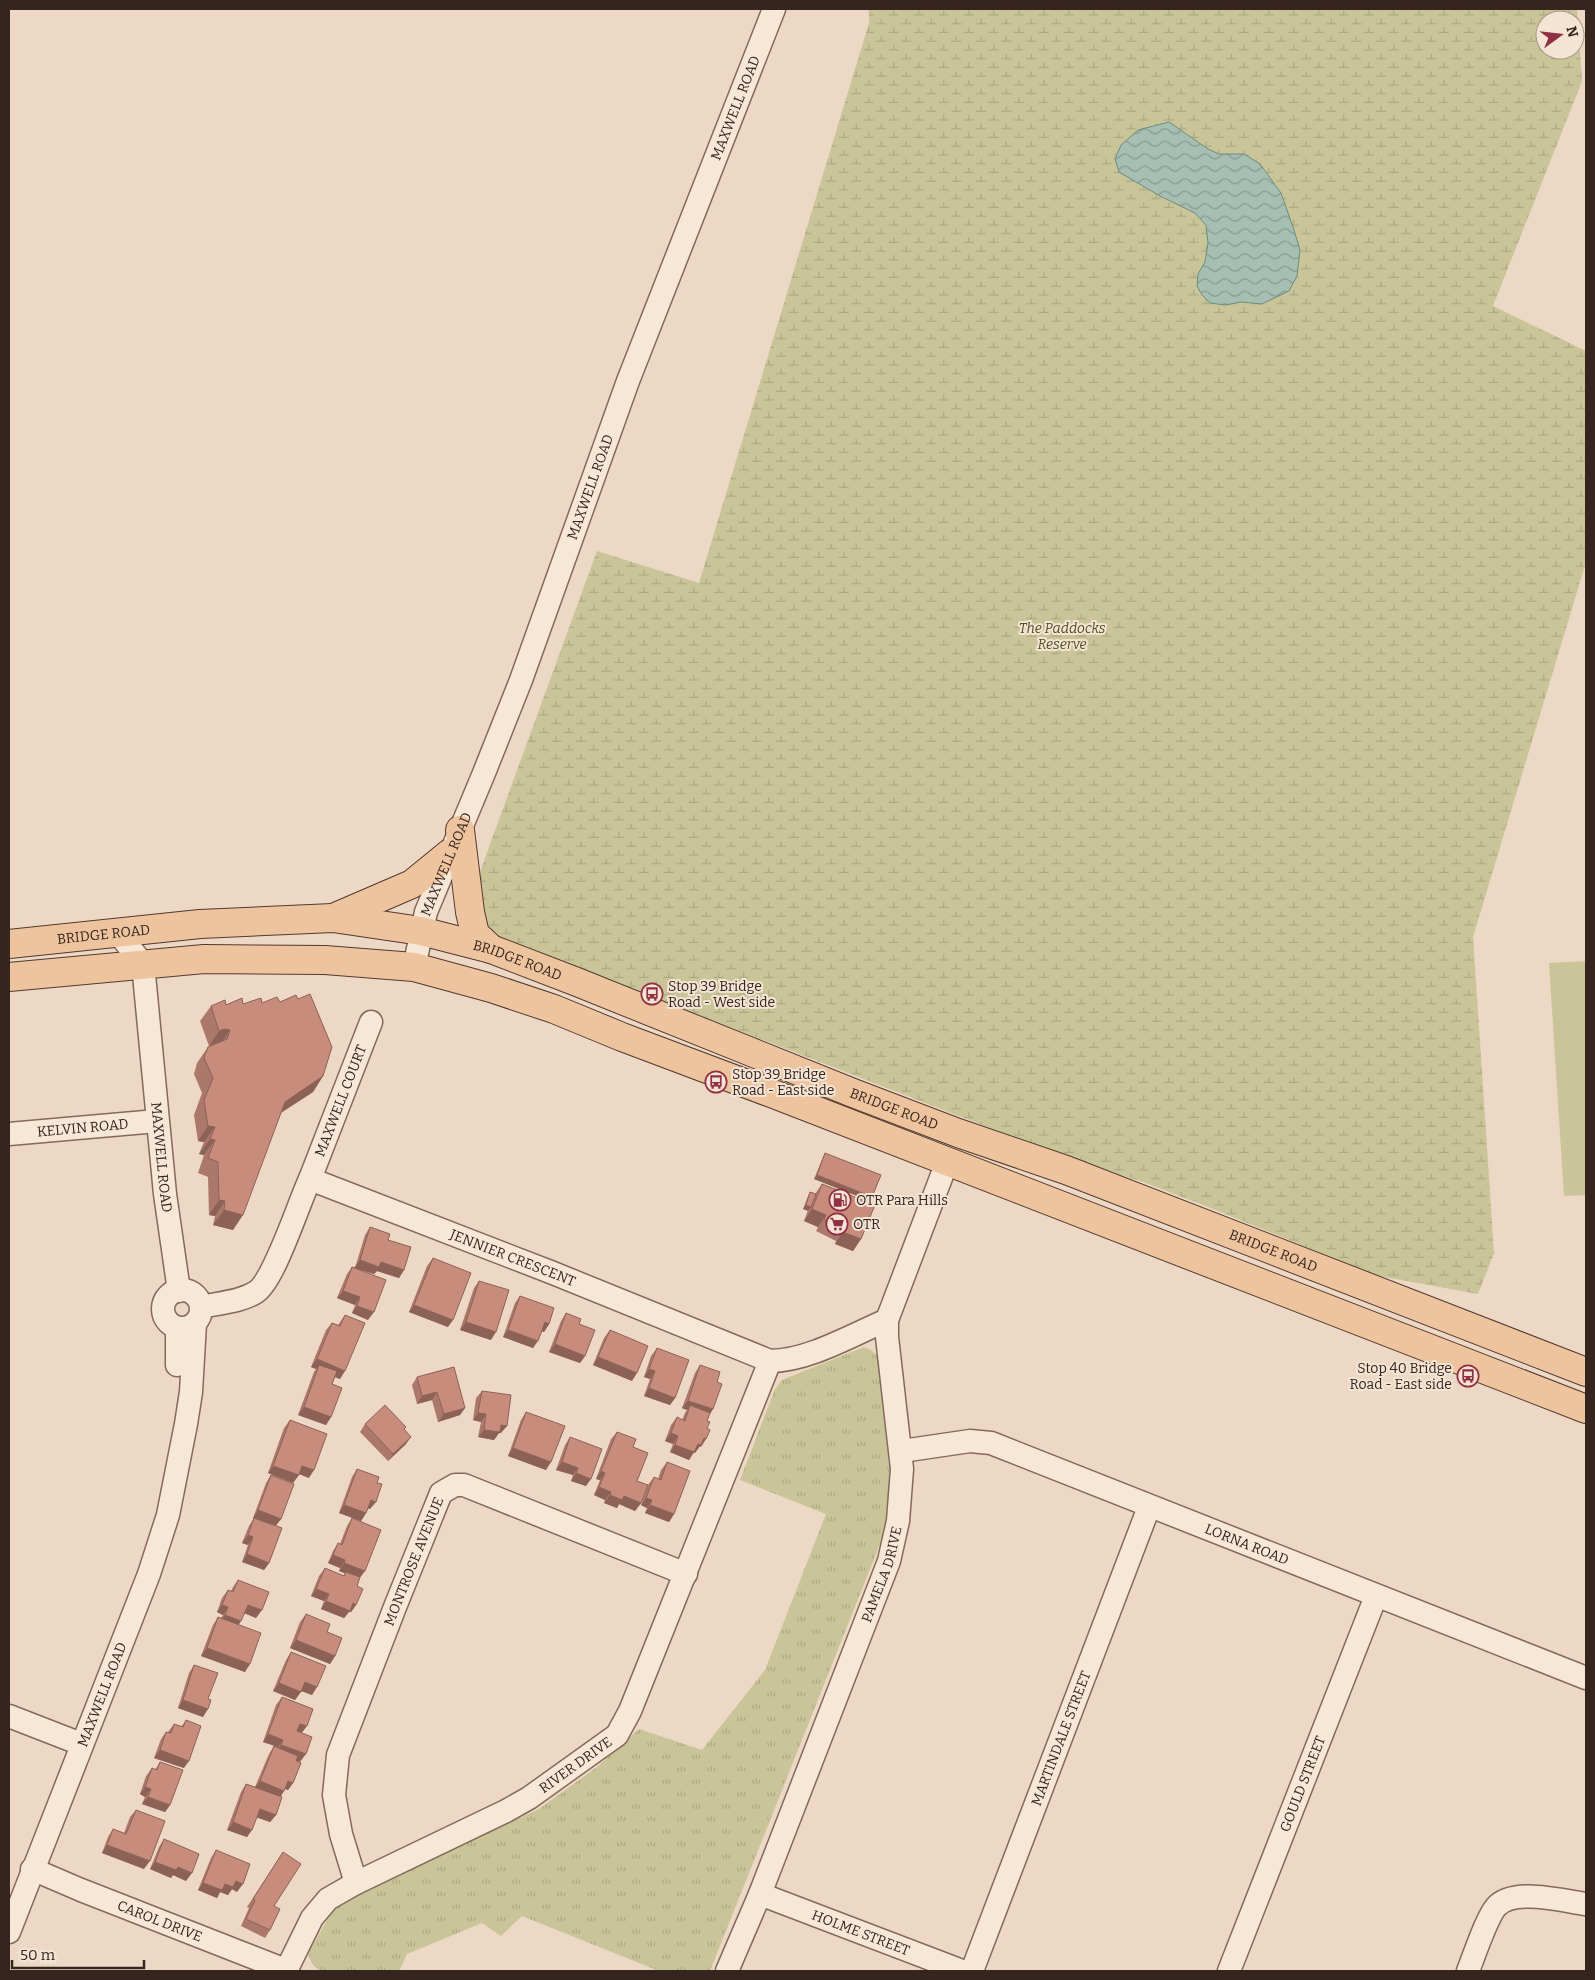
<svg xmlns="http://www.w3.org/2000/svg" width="1595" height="1980" font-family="Bitter,serif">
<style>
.grass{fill:url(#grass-tufts)}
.wetland{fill:url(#wetland-marsh);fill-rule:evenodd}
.garden{fill:#c9c599}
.water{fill:url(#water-waves);stroke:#6d8c7e}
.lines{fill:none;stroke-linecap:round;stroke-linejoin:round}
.minor-casing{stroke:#85695b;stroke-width:25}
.major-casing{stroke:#53392f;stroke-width:30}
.minor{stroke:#f7e7d7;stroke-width:22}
.major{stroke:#edc49e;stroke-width:28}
.wall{fill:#ac786b}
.shaded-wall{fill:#8c6257}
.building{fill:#c88c7c;stroke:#8c6257}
.labels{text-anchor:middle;stroke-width:4;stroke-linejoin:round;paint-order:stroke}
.street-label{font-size:14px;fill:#36251f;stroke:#f3e4d3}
.park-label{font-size:14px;font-style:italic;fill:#4f5126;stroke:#f3e4d3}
.poi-label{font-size:14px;fill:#36251f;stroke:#f3e4d3;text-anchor:start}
</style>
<defs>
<pattern id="grass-tufts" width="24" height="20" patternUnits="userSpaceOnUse" patternTransform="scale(1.25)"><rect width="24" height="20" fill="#c9c599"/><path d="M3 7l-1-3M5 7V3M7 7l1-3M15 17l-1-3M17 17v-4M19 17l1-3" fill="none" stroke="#ada983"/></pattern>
<pattern id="wetland-marsh" width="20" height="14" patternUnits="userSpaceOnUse" patternTransform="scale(1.25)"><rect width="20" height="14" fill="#c9c599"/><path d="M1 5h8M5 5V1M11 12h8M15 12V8" fill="none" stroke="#ada983"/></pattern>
<pattern id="water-waves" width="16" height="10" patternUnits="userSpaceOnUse" patternTransform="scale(1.25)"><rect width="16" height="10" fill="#a6bfb2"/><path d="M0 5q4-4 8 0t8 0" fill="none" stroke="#889b90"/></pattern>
</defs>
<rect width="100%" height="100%" fill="#ecd8c4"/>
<path class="grass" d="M864,1347L871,1350L877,1355L890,1476L889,1507L880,1544L710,1971H659L522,1916L501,1936L482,1923L407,1954L399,1971H323C313,1968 311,1963 308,1953L336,1905L539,1809L597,1767L639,1729L702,1750L765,1670L826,1514L740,1480L775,1389L782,1380Z"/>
<path class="wetland" d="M869,9H1577L1582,81L1493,306L1586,351V562L1473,937L1494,1253L1478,1294L1357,1272L1311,1249L1208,1207L1143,1182L1067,1158L678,1007L458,932L597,551L699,583L869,23ZM1545,20H1575V50H1545Z"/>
<path class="garden" d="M1586,961V1195L1564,1196L1549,963Z"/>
<path class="water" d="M1169,122L1208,149L1219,154H1244L1260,164L1281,193L1293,227L1300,250L1297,276L1289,291L1262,304L1241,302L1225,305L1210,303L1202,295L1197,286L1198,274L1205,262L1208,243L1206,225L1195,213L1160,196L1119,172L1115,159L1121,145L1138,130Z"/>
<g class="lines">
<g class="minor-casing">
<g id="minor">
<path id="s1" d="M118,933L143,964L165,1194L179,1291"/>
<path id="s2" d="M414,967L426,912L484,773L521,680L628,381L774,9"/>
<path id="s3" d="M9,1134L157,1121"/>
<path id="s4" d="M310,1179L371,1022"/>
<circle cx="182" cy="1309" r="19"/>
<path id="s5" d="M201,1307C218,1303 241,1302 256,1292C274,1281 299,1202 310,1179L553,1273L770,1361C808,1361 852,1335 887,1320"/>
<path d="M177,1365V1328"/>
<path id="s6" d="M902,1451L970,1441L991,1443L1586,1678"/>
<path d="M9,1716L81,1744"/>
<path id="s7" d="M32,1869L81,1890L288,1971"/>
<path id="s8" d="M356,1883L341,1834L334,1795L338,1755L395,1607L441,1493L455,1485H464L686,1574"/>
<path id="s9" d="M760,1894L962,1971"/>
<path id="s10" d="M9,1932L149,1574L168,1515L186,1424L191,1392L195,1323"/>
<path id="s11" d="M286,1971L312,1918L328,1899L356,1883L506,1811L529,1798L617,1735L630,1711L770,1361"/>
<path id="s12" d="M727,1971L760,1894L889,1561L898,1521L902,1469L887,1337V1320L947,1162"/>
<path id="s13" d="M972,1971L1149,1507"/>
<path id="s14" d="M1229,1971L1376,1596"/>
<path d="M1468,1971C1474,1956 1487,1917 1496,1907C1513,1887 1563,1901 1586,1904"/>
</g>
</g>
<g class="major-casing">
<g id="major">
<path d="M460,830L470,912L475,934L491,949"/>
<path d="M333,918L412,884L450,853"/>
<path id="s15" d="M9,944L200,924L333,918L421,931L491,949L577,982L853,1093L958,1133L1066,1170L1586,1372"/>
<path d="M9,977L204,959L325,960L414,967L491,988L554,1009L622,1037L771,1093L1586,1409"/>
</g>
</g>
<use href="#minor" class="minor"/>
<use href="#major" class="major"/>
</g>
<path class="wall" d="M262,1003L323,1076L313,1092L281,1113L233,1230L213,1225L215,1216L209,1215L208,1177L198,1173L204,1155L199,1154L204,1142L198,1141L194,1115L202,1093L194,1074L197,1063L208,1047L215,1044L209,1046L200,1021L211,1006Z
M825,1153L872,1197L870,1201L814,1179L823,1157Z
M822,1184L861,1239L853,1251L835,1244L836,1241L816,1231L818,1227L804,1221L808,1210L803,1209L808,1196L810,1192L815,1194Z
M370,1227L388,1240L404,1270L399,1278L377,1271L374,1274L361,1270L368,1320L352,1313L355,1305L337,1298L347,1274L352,1267L355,1268L365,1235Z
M433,1258L448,1327L409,1312L427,1266Z
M479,1281L491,1340L460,1330L474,1288Z
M520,1296L549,1324L544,1332L542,1331L533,1348L503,1337L515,1303Z
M566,1313L585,1356L580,1363L549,1352L561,1321Z
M345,1315L340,1379L335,1377L332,1384L331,1417L326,1425L298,1415L314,1372L316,1369L311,1367L326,1330L332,1323L338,1325Z
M610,1330L632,1381L593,1365L604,1338Z
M657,1348L675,1398L670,1405L644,1396L650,1379L644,1377L651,1356Z
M700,1365L717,1382L713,1409L709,1415L707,1421L701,1447L700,1446L695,1453L694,1452L689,1460L670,1452L673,1444L665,1441L671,1425L677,1417L682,1420L685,1413L687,1410L682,1408L695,1373Z
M417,1377L465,1408L460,1415L438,1422L432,1400L417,1404L412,1385Z
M482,1391L501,1433H499L494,1440L478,1437L481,1422L473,1420L476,1398Z
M526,1412L546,1470L508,1456L521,1420Z
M290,1420L309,1478L299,1474L293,1483L268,1473L284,1428Z
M365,1424L404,1430L406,1444L388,1461L360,1432Z
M617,1432L633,1447L637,1481L641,1503L635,1511L619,1504L617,1508L604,1503L605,1500L594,1495L600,1480L596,1479L611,1439Z
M570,1437L586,1486L571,1481L573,1475L556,1470L565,1445Z
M667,1462L674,1514L669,1522L645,1513L647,1508L641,1505L648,1485L654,1477L658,1479L661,1470Z
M357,1469L377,1483L370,1509L368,1508L366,1513L361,1521L339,1513L352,1477Z
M271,1475L281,1519L276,1526L269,1563L264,1570L242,1562L248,1545L242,1543L249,1526L254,1518H253L266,1483Z
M352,1518L360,1578L357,1586L356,1605L351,1612H349L344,1618L321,1609L324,1601L311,1596L319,1576L325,1568L343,1576L345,1573L339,1571L340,1568L328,1563L333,1551L338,1543L340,1544L347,1526Z
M238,1580L256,1618L244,1613L241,1621L238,1625L245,1672L201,1656L213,1625L218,1617L221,1618L223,1615L217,1612L222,1598L228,1590L231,1591L233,1587Z
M306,1614L335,1656L330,1664L290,1648L300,1622Z
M291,1652L312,1695L301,1691L295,1700L273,1691L286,1660Z
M194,1665L208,1699L203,1717L178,1708L189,1673Z
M282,1697L302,1733L300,1762L296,1760L293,1783L288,1790L285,1789L280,1797L276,1815L270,1822L257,1817L247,1837L227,1830L241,1792L246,1784L255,1787L269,1754L274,1746L278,1747L263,1742L276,1705Z
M186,1720L184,1768L154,1758L161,1739L166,1732H168L174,1724L181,1727Z
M160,1762L170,1805L165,1812L142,1804L145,1797L140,1794L146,1776L152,1768L155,1770Z
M136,1810L144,1869L102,1853L108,1837L113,1829L124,1833L130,1817Z
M164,1839L186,1881L173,1875L171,1878L150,1869L159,1847Z
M216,1850L237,1892L232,1889L228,1895L220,1892L217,1898L198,1890L211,1858Z
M283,1852L270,1930L265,1938L241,1926L249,1908L247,1907Z"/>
<path class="shaded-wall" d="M224,1029L230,1030L220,1045L213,1044L209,1046L219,1031Z
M323,1076L313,1092L274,1117L285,1102Z
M208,1126L215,1127L204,1142L198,1141Z
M210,1139L215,1140L204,1155L199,1154Z
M817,1175L872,1197L870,1201L814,1179Z
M219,1200L225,1201L215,1216L209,1215Z
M806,1205L811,1207L808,1211L803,1209Z
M812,1209L826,1215L818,1227L804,1221Z
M224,1210L243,1215L233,1230L213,1225Z
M843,1232L861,1239L853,1251L835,1244Z
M360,1260L381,1262L404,1270L399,1278L377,1271L374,1274L354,1268Z
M343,1291L360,1297L355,1305L337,1298Z
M414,1305L453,1320L448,1327L409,1312Z
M357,1306L374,1312L368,1320L352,1313Z
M466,1322L496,1332L491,1340L460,1330Z
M545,1322L549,1324L544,1332L539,1330Z
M508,1330L538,1341L533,1348L503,1337Z
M555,1344L585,1356L580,1363L549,1352Z
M598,1357L637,1373L632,1381L593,1365Z
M317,1359L345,1371L340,1379L317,1370L319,1365L316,1369L311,1367Z
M649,1369L655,1371L650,1379L644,1377Z
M649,1388L675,1398L670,1405L644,1396Z
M437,1392L432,1400L417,1404L422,1396Z
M688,1401L713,1409L708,1417L690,1405L687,1410L682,1408Z
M304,1407L331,1417L326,1425L298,1415Z
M465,1408L460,1415L438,1422L444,1414Z
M478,1413L486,1414L481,1422L473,1420Z
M501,1425L507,1426L501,1433H499L494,1440L478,1437L484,1430Z
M671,1433L678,1436L673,1444L665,1441Z
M411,1437L406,1444L388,1461L393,1454Z
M704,1438L706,1439L701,1447L700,1446L695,1453L692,1451L698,1444Z
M675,1445L694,1452L689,1460L670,1452Z
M513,1448L551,1462L546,1470L508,1456Z
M562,1462L578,1468L573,1475L556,1470Z
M273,1466L299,1475L293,1483L268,1473Z
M302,1466L314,1470L309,1478L297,1473Z
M601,1471L605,1473L600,1480L596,1479Z
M576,1473L591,1479L586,1486L571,1481Z
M599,1487L611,1492L605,1500L594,1495Z
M610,1495L624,1496L641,1503L635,1511L619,1504L617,1508L604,1503Z
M646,1498L652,1500L647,1508L641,1505Z
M371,1500L376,1502L370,1509L366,1508Z
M344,1505L366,1513L361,1521L339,1513Z
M650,1505L674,1514L669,1522L645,1513Z
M258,1510L281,1519L275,1526L253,1518Z
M248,1535L253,1537L248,1545L242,1543Z
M247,1554L269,1563L264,1570L242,1562Z
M333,1555L345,1560L340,1568L328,1563Z
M344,1563L365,1571L359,1579L339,1571Z
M316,1589L329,1594L324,1601L311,1596Z
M326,1601L353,1603L356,1605L351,1612H349L344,1618L321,1609Z
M222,1605L228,1607L223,1615L217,1612Z
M248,1605L262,1610L256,1618L242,1612Z
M225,1615L241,1621L236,1629L220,1622Z
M296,1640L335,1656L330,1664L290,1648Z
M207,1648L250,1664L245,1672L201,1656Z
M305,1682L317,1687L312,1695L299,1690Z
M279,1683L301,1692L295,1700L273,1691Z
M183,1700L208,1709L203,1717L178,1708Z
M300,1724L307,1726L301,1734L294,1732Z
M268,1734L283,1740L278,1747L263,1742Z
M281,1745L306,1754L300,1762L276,1753Z
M160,1750L189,1761L184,1768L154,1758Z
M260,1781L284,1791L279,1799L254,1789Z
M288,1781L293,1783L288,1790L283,1788Z
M145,1787L151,1789L145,1797L140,1794Z
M148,1797L170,1805L165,1812L142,1804Z
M260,1809L276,1815L270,1822L255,1817Z
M233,1822L252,1830L247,1837L227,1830Z
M107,1845L150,1861L144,1869L102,1853Z
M155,1862L178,1867L192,1873L186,1881L173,1875L171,1878L150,1869Z
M236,1881L243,1884L237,1892L232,1889L228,1895L220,1892L217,1898L198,1890L203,1883Z"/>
<path class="building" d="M310,994L332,1047L323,1076L285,1102L243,1215L224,1210L225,1201L219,1200L218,1162L208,1158L215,1140L210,1139L215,1127L208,1126L204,1100L213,1078L204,1058L208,1047L227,1039L230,1030L224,1029L219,1031L211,1006L225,1000L226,1005L242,998L243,1004L261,998L262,1003L277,997L280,1002L296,995L298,999Z
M825,1153L881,1175L872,1197L817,1175Z
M822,1184L875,1205L861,1239L843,1232L844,1229L824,1220L826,1215L812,1209Z
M810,1192L816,1194L811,1207L806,1205Z
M370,1227L390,1234L388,1240L411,1247L404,1270L381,1262L379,1267L360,1260Z
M433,1258L471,1273L453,1320L414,1305Z
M352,1267L386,1280L374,1312L357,1306L360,1297L343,1291Z
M479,1281L509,1290L496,1332L466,1322Z
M520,1296L554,1308L549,1324L545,1322L538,1341L508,1330Z
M566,1313L581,1319L579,1324L595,1330L585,1356L555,1344Z
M345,1315L365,1323L345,1371L317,1359L332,1323L340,1326Z
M610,1330L648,1346L637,1373L598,1357Z
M657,1348L689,1360L675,1398L649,1388L655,1371L649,1369Z
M319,1365L337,1371L332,1384L342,1388L331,1417L304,1407Z
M700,1365L720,1372L717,1382L722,1384L713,1409L688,1401Z
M454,1367L465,1408L444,1414L437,1392L422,1396L417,1377Z
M482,1391L511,1395L507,1426L501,1425L500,1432L484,1430L486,1414L478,1413Z
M385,1405L406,1427L404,1429L411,1437L393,1454L365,1424Z
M690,1405L710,1413L707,1421L710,1422L707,1428L710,1430L706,1439L704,1438L701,1445L698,1444L694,1452L675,1445L678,1436L671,1433L677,1417L685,1421Z
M526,1412L565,1426L551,1462L513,1448Z
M290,1420L327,1434L314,1470L302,1466L299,1475L273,1466Z
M617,1432L636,1439L633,1447L648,1453L637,1481L648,1485L641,1503L624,1496L622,1500L610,1495L611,1492L599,1487L605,1473L601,1471Z
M570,1437L602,1449L591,1479L576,1473L578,1468L562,1462Z
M667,1462L690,1471L674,1514L650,1505L652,1500L646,1498L654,1477L661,1480Z
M357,1469L379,1477L377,1483L382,1484L376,1502L371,1500L366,1513L344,1505Z
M271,1475L294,1484L281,1519L258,1510Z
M254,1518L282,1528L269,1563L247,1554L253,1537L248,1535Z
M352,1518L381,1530L365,1571L344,1563L345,1560L333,1555L338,1543L342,1545Z
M325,1568L344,1576L346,1572L360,1577L357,1586L363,1589L356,1605L353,1603L350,1611L326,1601L329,1594L316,1589Z
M238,1580L269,1592L262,1610L248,1605L241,1621L225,1615L228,1607L222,1605L228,1590L233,1592Z
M306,1614L330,1624L327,1632L342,1638L335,1656L296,1640Z
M218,1617L261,1633L250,1664L207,1648Z
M291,1652L326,1666L317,1687L305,1682L301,1692L279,1683Z
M194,1665L218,1673L208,1699L211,1700L208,1709L183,1700Z
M282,1697L313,1709L307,1726L300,1724L297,1731L312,1737L306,1754L281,1745L283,1740L268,1734Z
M186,1720L201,1726L189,1761L160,1750L166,1732L171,1733L174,1724L183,1727Z
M274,1746L298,1756L296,1761L301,1763L293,1783L288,1781L284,1791L260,1781Z
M160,1762L183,1770L170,1805L148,1797L151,1789L145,1787L152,1768L157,1770Z
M246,1784L282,1797L276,1815L260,1809L252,1830L233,1822Z
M136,1810L165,1821L150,1861L107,1845L113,1829L126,1834Z
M164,1839L199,1854L192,1873L178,1867L176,1870L155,1862Z
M216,1850L250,1864L243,1884L236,1881L233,1887L225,1884L222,1890L203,1883Z
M283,1852L301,1864L274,1906L280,1909L270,1930L246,1919L255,1900L253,1899Z"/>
<defs>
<g id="bus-ring" transform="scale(1.125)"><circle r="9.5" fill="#f3e4d3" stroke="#912f43" stroke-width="1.5"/><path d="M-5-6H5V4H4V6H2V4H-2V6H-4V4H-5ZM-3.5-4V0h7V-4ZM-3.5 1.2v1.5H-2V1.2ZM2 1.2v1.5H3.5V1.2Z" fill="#912f43"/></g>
<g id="fuel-ring" transform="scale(1.125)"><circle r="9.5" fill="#f3e4d3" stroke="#912f43" stroke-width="1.5"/><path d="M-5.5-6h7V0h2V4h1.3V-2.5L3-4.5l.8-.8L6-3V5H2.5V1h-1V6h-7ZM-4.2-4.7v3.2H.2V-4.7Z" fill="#912f43"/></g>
<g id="supermarket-ring" transform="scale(1.125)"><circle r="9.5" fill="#f3e4d3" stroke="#912f43" stroke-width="1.5"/><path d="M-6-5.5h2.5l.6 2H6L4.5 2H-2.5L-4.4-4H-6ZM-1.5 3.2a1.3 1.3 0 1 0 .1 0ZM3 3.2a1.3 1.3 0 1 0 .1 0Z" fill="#912f43"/></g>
</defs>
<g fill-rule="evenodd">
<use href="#bus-ring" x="652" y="994"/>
<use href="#bus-ring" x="716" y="1082"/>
<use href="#fuel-ring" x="840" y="1200"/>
<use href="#supermarket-ring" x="837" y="1224"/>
<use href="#bus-ring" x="1468" y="1376"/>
</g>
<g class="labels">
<g class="street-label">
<text dy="5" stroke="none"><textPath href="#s2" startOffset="918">MAXWELL ROAD</textPath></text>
<text dy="5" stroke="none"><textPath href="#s2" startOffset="512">MAXWELL ROAD</textPath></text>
<text dy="5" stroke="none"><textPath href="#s2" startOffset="108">MAXWELL ROAD</textPath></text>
<text dy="5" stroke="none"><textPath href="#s15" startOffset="95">BRIDGE ROAD</textPath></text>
<text dy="5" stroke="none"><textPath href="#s15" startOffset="515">BRIDGE ROAD</textPath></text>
<text dy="5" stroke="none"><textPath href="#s4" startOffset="84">MAXWELL COURT</textPath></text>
<text dy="5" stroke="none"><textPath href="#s15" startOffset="920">BRIDGE ROAD</textPath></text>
<text dy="5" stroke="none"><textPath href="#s3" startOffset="74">KELVIN ROAD</textPath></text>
<text dy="5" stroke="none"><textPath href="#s1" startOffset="234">MAXWELL ROAD</textPath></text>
<text dy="5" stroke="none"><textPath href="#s15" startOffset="1325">BRIDGE ROAD</textPath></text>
<text dy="5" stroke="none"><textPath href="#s5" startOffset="401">JENNIER CRESCENT</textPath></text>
<text dy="5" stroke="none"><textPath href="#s6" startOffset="365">LORNA ROAD</textPath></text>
<text dy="5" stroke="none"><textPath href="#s8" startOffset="339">MONTROSE AVENUE</textPath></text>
<text dy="5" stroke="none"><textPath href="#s12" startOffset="426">PAMELA DRIVE</textPath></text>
<text dy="5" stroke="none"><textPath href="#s10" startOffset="255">MAXWELL ROAD</textPath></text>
<text dy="5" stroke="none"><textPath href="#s13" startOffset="249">MARTINDALE STREET</textPath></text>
<text dy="5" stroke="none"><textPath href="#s11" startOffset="366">RIVER DRIVE</textPath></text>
<text dy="5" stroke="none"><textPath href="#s14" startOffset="201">GOULD STREET</textPath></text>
<text dy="5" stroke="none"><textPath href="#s7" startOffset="138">CAROL DRIVE</textPath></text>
<text dy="5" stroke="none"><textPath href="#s9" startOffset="108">HOLME STREET</textPath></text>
</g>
<g class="park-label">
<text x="1062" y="633">The Paddocks<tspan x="1062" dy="16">Reserve</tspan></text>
</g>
<g class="poi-label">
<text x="668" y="991">Stop 39 Bridge<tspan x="668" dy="16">Road - West side</tspan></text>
<text x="732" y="1079">Stop 39 Bridge<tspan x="732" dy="16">Road - East side</tspan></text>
<text x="856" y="1205">OTR Para Hills</text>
<text x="853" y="1229">OTR</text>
<text x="1452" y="1373" text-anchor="end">Stop 40 Bridge<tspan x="1452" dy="16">Road - East side</tspan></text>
</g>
</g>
<rect width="1595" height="1980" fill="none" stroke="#36251f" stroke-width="20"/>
<g transform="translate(1560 35) rotate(75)"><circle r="24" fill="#f3e4d3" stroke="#a7988b"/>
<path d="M0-4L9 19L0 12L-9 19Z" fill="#912f43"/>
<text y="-8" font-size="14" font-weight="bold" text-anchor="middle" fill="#36251f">N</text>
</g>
<path d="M12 1960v8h132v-8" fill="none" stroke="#36251f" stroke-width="2.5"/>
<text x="20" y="1960" font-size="15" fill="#36251f" stroke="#f3e4d3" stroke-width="4" paint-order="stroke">50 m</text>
</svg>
